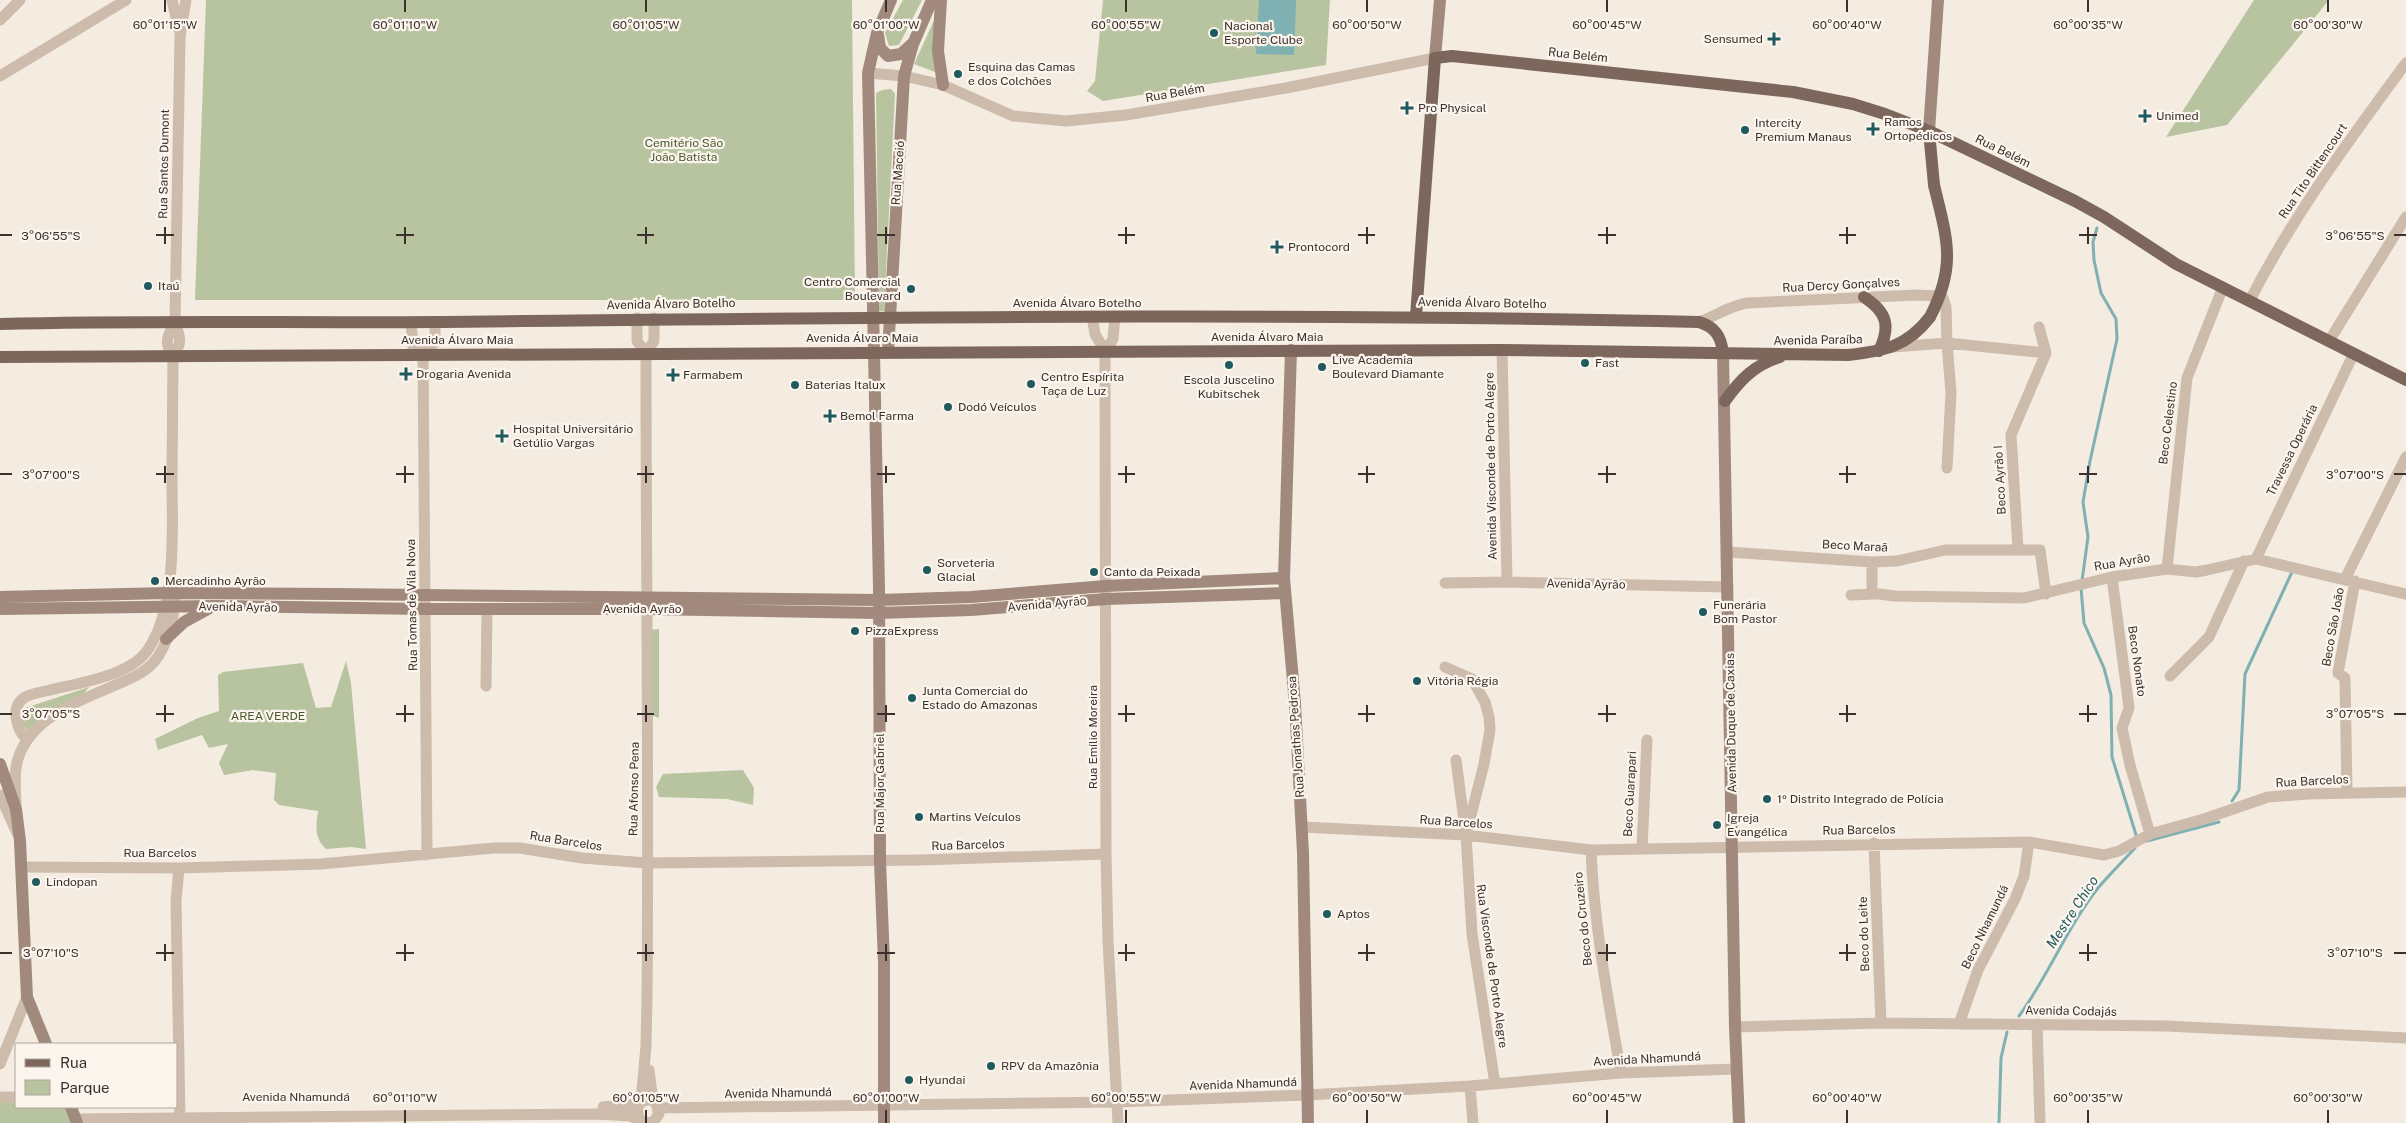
<svg xmlns="http://www.w3.org/2000/svg" width="2406" height="1123" font-family="'Public Sans',sans-serif">
<style>
.green{fill:#b8c4a0}
.water{fill:#7fb0b2}
.lines{fill:none;stroke-linecap:round;stroke-linejoin:round}
.stream{stroke:#7fb0b2;stroke-width:3}
.street{stroke:#cdbbac;stroke-width:11}
.secondary{stroke:#a18a7d;stroke-width:12}
.primary{stroke:#7d675c;stroke-width:12}
.primary-bridge{stroke:#7d675c;stroke-width:12}
.ticks{fill:none;stroke:#3b302b;stroke-width:2}
.poi-dot{fill:#1f5a5e;stroke:#fbf5ee;stroke-width:2}
.labels{text-anchor:middle;stroke-width:4.5;stroke-linejoin:round;paint-order:stroke}
.poi-label{font-size:12px;fill:#3b302b;stroke:#fbf5ee;text-anchor:start}
.street-label{font-size:12px;fill:#3b302b;stroke:#fbf5ee}
.park-label{font-size:12px;fill:#4a5a2e;stroke:#fbf5ee}
.water-label{font-size:14px;font-style:italic;fill:#1f5a5e;stroke:#fbf5ee}
.ticks-label{font-size:12px;text-anchor:middle;fill:#3b302b;stroke:#fbf5ee;stroke-width:4.5;stroke-linejoin:round;paint-order:stroke}
</style>
<rect width="100%" height="100%" fill="#f4ebe1"/>
<path class="green" d="M206,0H852L855,300H195Z
M903,0H922L899,45L889,46L885,33Z
M1103,0H1330L1326,65L1103,101L1087,91L1095,81Z
M2254,0H2329L2227,125L2166,137Z
M937,14L935,72L914,64Z
M891,89L895,94L884,311H879L876,93L882,90Z
M659,629V718L651,715L649,630Z
M346,661L351,683L366,849L351,847L326,849C314,838 316,826 318,811L279,805L274,800L276,773L253,770L224,775L219,763L228,744L209,748L202,735L158,750L155,739L198,718L219,711L218,675L223,672L303,663L316,708L331,707Z
M89,687L82,696L29,733L20,721L22,709Z
M743,770L754,788L753,805L727,799L659,797L656,787L663,774Z
M0,1101H16V1107H67L73,1123H0Z"/>
<path class="water" d="M1259,0H1296L1294,55L1256,54Z"/>
<g class="lines">
<path class="stream" d="M2097,228L2093,242L2094,260L2101,293L2116,319L2117,339L2090,461L2083,502L2088,537L2081,588L2084,623L2104,668L2111,695L2112,757L2137,838
M2232,801L2239,790L2245,674L2292,572
M2147,841L2219,822
M2019,1016C2049,975 2067,927 2098,888C2110,874 2123,861 2135,848
M1999,1123L2001,1058L2007,1032"/>
<path class="street" d="M172,0L179,30
M0,20L20,0
M868,73L904,76L943,85L1013,116L1066,121L1126,115L1286,88L1435,58
M0,76L126,0
M2250,300C2293,216 2350,139 2406,63
M1092,316L1095,334L1105,351V361L1106,854L1108,941L1118,1123
M637,318V341L646,353
M411,322L413,347L423,354
M1699,322C1716,316 1729,306 1747,303L1916,295L1937,296L1943,298L1946,307L1947,343L1893,347
M2329,341L2406,217
M1502,350L1507,582
M1105,351L1113,339L1115,316
M423,354L427,855
M423,354L435,342V322
M173,355C183,344 180,336 175,322L180,37L186,0
M1947,468L1951,393L1947,343L2046,353
M2018,549L2011,435L2046,353L2039,327
M1728,552L1872,562L1897,561L1945,550H2040L2046,594
M2256,559L2354,353
M1872,562V593L1894,596L2024,598L2112,577L2167,569L2196,572L2207,570L2256,559L2405,594
M2167,569L2187,378L2223,287
M2112,577L2129,708L2122,728L2130,765L2150,834
M2345,579L2406,457
M1445,583L1507,582L1728,587
M1851,595L1873,594
M1445,667L1472,679L1485,702L1489,717L1490,730L1484,764L1466,835L1472,934L1495,1084
M2170,676L2209,637L2244,561
M486,686L487,609
M27,740C17,730 9,707 25,697C32,693 42,692 50,690C79,683 129,676 147,651C178,607 172,528 172,477C172,436 173,396 173,355C163,343 168,335 175,322
M1456,760L1465,828
M2347,792L2345,678L2338,673L2355,581
M0,795L17,833
M16,805C16,790 13,774 18,759C30,719 76,702 111,687C127,680 142,675 154,662C168,645 174,619 175,598
M1302,827L1466,835L1591,850L2029,842L2104,855L2119,851L2150,834L2204,819L2268,797L2307,794L2406,792
M1874,843L1881,1023
M1642,849L1647,740
M1591,850C1594,926 1608,999 1621,1073
M22,867L179,868L321,864L494,848H520L582,858L647,863L920,860L1106,854
M179,868L176,901L180,1118
M1959,1024L1978,970L2015,899L2024,876L2029,842
M2037,1024L2040,1123
M1735,1027L1881,1023L2167,1026L2406,1038
M0,1064L27,997
M649,1070L653,1101
M1470,1086L1473,1123
M0,1097H16
M641,1102L646,1046L647,998C649,783 646,568 646,353L654,341V318
M603,1107L639,1104
M659,1108L1117,1102L1307,1095L1470,1086L1621,1073L1736,1069
M76,1119L596,1114L630,1116L648,1123L653,1122L659,1114L656,1103L650,1099L641,1102L637,1109L639,1118"/>
<path class="secondary" d="M941,0L938,51L943,85
M878,35L880,48L888,56L901,54L912,44
M1435,58L1440,0
M1929,131L1938,0
M1291,350L1284,578L1295,704L1303,853L1308,1123
M888,352L904,76L913,44L932,0
M1723,353L1735,1027L1739,1123
M0,597L167,593L337,594L879,600L971,597L1106,586L1284,578
M0,609L215,606L425,609H646L879,613L971,610L1106,599L1284,593
M166,639L184,622L208,609
M0,764L16,809L20,841L27,997L46,1044
M71,1107L77,1123
M884,1123V962L880,861L879,587L868,73L877,33L891,0"/>
<path class="primary" d="M1929,131L1934,185
M1864,297C1887,312 1891,326 1879,351
M1416,316L1435,58L1452,56L1793,92L1853,104L1885,114L1929,131L2075,201L2104,217L2176,264L2406,380
M0,324C145,320 290,323 435,322C857,318 1278,312 1699,322C1715,327 1721,336 1723,353
M0,357L1502,350L1848,355C1884,351 1907,347 1930,317
M1725,401C1740,380 1754,365 1780,357"/>
<path class="primary-bridge" d="M1930,317C1957,265 1947,239 1934,185"/>
</g>
<path class="ticks" d="M165,0V12M405,0V12M646,0V12M886,0V12M1126,0V12M1367,0V12M1607,0V12M1847,0V12M2088,0V12M2328,0V12M165,227V244M405,227V244M646,227V244M886,227V244M1126,227V244M1367,227V244M1607,227V244M1847,227V244M2088,227V244M0,235H12M156,235H174M396,235H414M637,235H654M877,235H895M1118,235H1135M1358,235H1375M1598,235H1616M1839,235H1856M2079,235H2097M2394,235H2406M165,466V483M405,466V483M646,466V483M886,466V483M1126,466V483M1367,466V483M1607,466V483M1847,466V483M2088,466V483M0,474H12M156,474H174M396,474H414M637,474H654M877,474H895M1118,474H1135M1358,474H1375M1598,474H1616M1839,474H1856M2079,474H2097M2394,474H2406M165,705V722M405,705V722M646,705V722M886,705V722M1126,705V722M1367,705V722M1607,705V722M1847,705V722M2088,705V722M0,714H12M156,714H174M396,714H414M637,714H654M877,714H895M1118,714H1135M1358,714H1375M1598,714H1616M1839,714H1856M2079,714H2097M2394,714H2406M165,944V961M405,944V961M646,944V961M886,944V961M1126,944V961M1367,944V961M1607,944V961M1847,944V961M2088,944V961M0,953H12M156,953H174M396,953H414M637,953H654M877,953H895M1118,953H1135M1358,953H1375M1598,953H1616M1839,953H1856M2079,953H2097M2394,953H2406M405,1110V1123M646,1110V1123M886,1110V1123M1126,1110V1123M1367,1110V1123M1607,1110V1123M1847,1110V1123M2088,1110V1123M2328,1110V1123"/>
<g class="poi-dot">
<circle cx="1214" cy="33" r="5"/>
<path d="M1771.5 31.5h5v5h5v5h-5v5h-5v-5h-5v-5h5z"/>
<circle cx="958" cy="74" r="5"/>
<path d="M1404.5 100.5h5v5h5v5h-5v5h-5v-5h-5v-5h5z"/>
<path d="M2142.5 108.5h5v5h5v5h-5v5h-5v-5h-5v-5h5z"/>
<path d="M1870.5 121.5h5v5h5v5h-5v5h-5v-5h-5v-5h5z"/>
<circle cx="1745" cy="130" r="5"/>
<path d="M1274.5 239.5h5v5h5v5h-5v5h-5v-5h-5v-5h5z"/>
<circle cx="148" cy="286" r="5"/>
<circle cx="911" cy="289" r="5"/>
<circle cx="1585" cy="363" r="5"/>
<circle cx="1229" cy="365" r="5"/>
<circle cx="1322" cy="367" r="5"/>
<path d="M403.5 366.5h5v5h5v5h-5v5h-5v-5h-5v-5h5z"/>
<path d="M670.5 367.5h5v5h5v5h-5v5h-5v-5h-5v-5h5z"/>
<circle cx="1031" cy="384" r="5"/>
<circle cx="795" cy="385" r="5"/>
<circle cx="948" cy="407" r="5"/>
<path d="M827.5 408.5h5v5h5v5h-5v5h-5v-5h-5v-5h5z"/>
<path d="M499.5 428.5h5v5h5v5h-5v5h-5v-5h-5v-5h5z"/>
<circle cx="927" cy="570" r="5"/>
<circle cx="1094" cy="572" r="5"/>
<circle cx="155" cy="581" r="5"/>
<circle cx="1703" cy="612" r="5"/>
<circle cx="855" cy="631" r="5"/>
<circle cx="1417" cy="681" r="5"/>
<circle cx="912" cy="698" r="5"/>
<circle cx="1767" cy="799" r="5"/>
<circle cx="919" cy="817" r="5"/>
<circle cx="1717" cy="825" r="5"/>
<circle cx="36" cy="882" r="5"/>
<circle cx="1327" cy="914" r="5"/>
<circle cx="991" cy="1066" r="5"/>
<circle cx="909" cy="1080" r="5"/>
</g>
<g class="labels">
<g class="poi-label">
<text x="1224" y="30">Nacional<tspan x="1224" dy="14">Esporte Clube</tspan></text>
<text x="1763" y="43" text-anchor="end">Sensumed</text>
<text x="968" y="71">Esquina das Camas<tspan x="968" dy="14">e dos Colchões</tspan></text>
<text x="1418" y="112">Pro Physical</text>
<text x="2156" y="120">Unimed</text>
<text x="1884" y="126">Ramos<tspan x="1884" dy="14">Ortopédicos</tspan></text>
<text x="1755" y="127">Intercity<tspan x="1755" dy="14">Premium Manaus</tspan></text>
<text x="1288" y="251">Prontocord</text>
<text x="901" y="286" text-anchor="end">Centro Comercial<tspan x="901" dy="14">Boulevard</tspan></text>
<text x="158" y="290">Itaú</text>
<text x="1332" y="364">Live Academia<tspan x="1332" dy="14">Boulevard Diamante</tspan></text>
<text x="1595" y="367">Fast</text>
<text x="416" y="378">Drogaria Avenida</text>
<text x="683" y="379">Farmabem</text>
<text x="1041" y="381">Centro Espírita<tspan x="1041" dy="14">Taça de Luz</tspan></text>
<text x="1229" y="384" text-anchor="middle">Escola Juscelino<tspan x="1229" dy="14">Kubitschek</tspan></text>
<text x="805" y="389">Baterias Italux</text>
<text x="958" y="411">Dodó Veículos</text>
<text x="840" y="420">Bemol Farma</text>
<text x="513" y="433">Hospital Universitário<tspan x="513" dy="14">Getúlio Vargas</tspan></text>
<text x="937" y="567">Sorveteria<tspan x="937" dy="14">Glacial</tspan></text>
<text x="1104" y="576">Canto da Peixada</text>
<text x="165" y="585">Mercadinho Ayrão</text>
<text x="1713" y="609">Funerária<tspan x="1713" dy="14">Bom Pastor</tspan></text>
<text x="865" y="635">PizzaExpress</text>
<text x="1427" y="685">Vitória Régia</text>
<text x="922" y="695">Junta Comercial do<tspan x="922" dy="14">Estado do Amazonas</tspan></text>
<text x="1777" y="803">1º Distrito Integrado de Polícia</text>
<text x="929" y="821">Martins Veículos</text>
<text x="1727" y="822">Igreja<tspan x="1727" dy="14">Evangélica</tspan></text>
<text x="46" y="886">Lindopan</text>
<text x="1337" y="918">Aptos</text>
<text x="1001" y="1070">RPV da Amazônia</text>
<text x="919" y="1084">Hyundai</text>
</g>
<g class="street-label">
<text transform="translate(1578 55) rotate(6)" y="4">Rua Belém</text>
<text transform="translate(1175 93) rotate(-10)" y="4">Rua Belém</text>
<text transform="translate(2003 151) rotate(26)" y="4">Rua Belém</text>
<text transform="translate(164 164) rotate(-89)" y="4">Rua Santos Dumont</text>
<text transform="translate(2313 171) rotate(-56)" y="4">Rua Tito Bittencourt</text>
<text transform="translate(898 173) rotate(-86)" y="4">Rua Maceió</text>
<text transform="translate(1841 285) rotate(-3)" y="4">Rua Dercy Gonçalves</text>
<text x="1077" y="307">Avenida Álvaro Botelho</text>
<text transform="translate(1482 303) rotate(1)" y="4">Avenida Álvaro Botelho</text>
<text transform="translate(671 304) rotate(-1)" y="4">Avenida Álvaro Botelho</text>
<text x="1267" y="341">Avenida Álvaro Maia</text>
<text x="862" y="342">Avenida Álvaro Maia</text>
<text x="457" y="344">Avenida Álvaro Maia</text>
<text transform="translate(1818 340) rotate(-1)" y="4">Avenida Paraíba</text>
<text transform="translate(2168 423) rotate(-83)" y="4">Beco Celestino</text>
<text transform="translate(2292 450) rotate(-64)" y="4">Travessa Operária</text>
<text transform="translate(1491 466) rotate(-91)" y="4">Avenida Visconde de Porto Alegre</text>
<text transform="translate(2000 480) rotate(-93)" y="4">Beco Ayrão I</text>
<text transform="translate(1855 546) rotate(3)" y="4">Beco Maraã</text>
<text transform="translate(2122 562) rotate(-10)" y="4">Rua Ayrão</text>
<text transform="translate(1586 584) rotate(1)" y="4">Avenida Ayrão</text>
<text transform="translate(1047 604) rotate(-5)" y="4">Avenida Ayrão</text>
<text transform="translate(412 605) rotate(-91)" y="4">Rua Tomas de Vila Nova</text>
<text transform="translate(238 607) rotate(1)" y="4">Avenida Ayrão</text>
<text x="642" y="613">Avenida Ayrão</text>
<text transform="translate(2333 627) rotate(-80)" y="4">Beco São João</text>
<text transform="translate(2137 661) rotate(82)" y="4">Beco Nonato</text>
<text transform="translate(1731 723) rotate(-91)" y="4">Avenida Duque de Caxias</text>
<text transform="translate(1093 737) rotate(-90)" y="4">Rua Emílio Moreira</text>
<text transform="translate(1296 737) rotate(-94)" y="4">Rua Jonathas Pedrosa</text>
<text transform="translate(2312 781) rotate(-3)" y="4">Rua Barcelos</text>
<text transform="translate(880 783) rotate(-90)" y="4">Rua Major Gabriel</text>
<text transform="translate(634 789) rotate(-89)" y="4">Rua Afonso Pena</text>
<text transform="translate(1630 794) rotate(-87)" y="4">Beco Guarapari</text>
<text transform="translate(1456 822) rotate(4)" y="4">Rua Barcelos</text>
<text transform="translate(1859 830) rotate(-1)" y="4">Rua Barcelos</text>
<text transform="translate(566 841) rotate(9)" y="4">Rua Barcelos</text>
<text transform="translate(968 845) rotate(-2)" y="4">Rua Barcelos</text>
<text x="160" y="857">Rua Barcelos</text>
<text transform="translate(1583 919) rotate(-96)" y="4">Beco do Cruzeiro</text>
<text transform="translate(1985 927) rotate(-64)" y="4">Beco Nhamundá</text>
<text transform="translate(1864 934) rotate(-92)" y="4">Beco do Leite</text>
<text transform="translate(1492 966) rotate(82)" y="4">Rua Visconde de Porto Alegre</text>
<text transform="translate(2071 1011) rotate(1)" y="4">Avenida Codajás</text>
<text transform="translate(1647 1059) rotate(-3)" y="4">Avenida Nhamundá</text>
<text transform="translate(1243 1084) rotate(-2)" y="4">Avenida Nhamundá</text>
<text transform="translate(778 1093) rotate(-1)" y="4">Avenida Nhamundá</text>
<text x="296" y="1101">Avenida Nhamundá</text>
</g>
<g class="park-label">
<text x="684" y="147">Cemitério São<tspan x="684" dy="14">João Batista</tspan></text>
<text x="268" y="720">AREA VERDE</text>
</g>
<g class="water-label">
<text transform="translate(2072 912) rotate(-57)" y="5">Mestre Chico</text>
</g>
</g>
<g class="ticks-label">
<text x="165" y="29">60°01'15"W</text>
<text x="405" y="29">60°01'10"W</text>
<text x="646" y="29">60°01'05"W</text>
<text x="886" y="29">60°01'00"W</text>
<text x="1126" y="29">60°00'55"W</text>
<text x="1367" y="29">60°00'50"W</text>
<text x="1607" y="29">60°00'45"W</text>
<text x="1847" y="29">60°00'40"W</text>
<text x="2088" y="29">60°00'35"W</text>
<text x="2328" y="29">60°00'30"W</text>
<text x="51" y="240">3°06'55"S</text>
<text x="2355" y="240">3°06'55"S</text>
<text x="51" y="479">3°07'00"S</text>
<text x="2355" y="479">3°07'00"S</text>
<text x="51" y="718">3°07'05"S</text>
<text x="2355" y="718">3°07'05"S</text>
<text x="51" y="957">3°07'10"S</text>
<text x="2355" y="957">3°07'10"S</text>
<text x="405" y="1102">60°01'10"W</text>
<text x="646" y="1102">60°01'05"W</text>
<text x="886" y="1102">60°01'00"W</text>
<text x="1126" y="1102">60°00'55"W</text>
<text x="1367" y="1102">60°00'50"W</text>
<text x="1607" y="1102">60°00'45"W</text>
<text x="1847" y="1102">60°00'40"W</text>
<text x="2088" y="1102">60°00'35"W</text>
<text x="2328" y="1102">60°00'30"W</text>
</g>
<rect x="15" y="1043" width="162" height="65" fill="#fbf5ee" stroke="#aea6a0"/>
<rect x="25" y="1059" width="25" height="8" fill="#7d675c" stroke="#aea6a0"/>
<text x="60" y="1068" font-size="15" fill="#3b302b">Rua</text>
<rect x="25" y="1080" width="25" height="15" fill="#b8c4a0" stroke="#aea6a0"/>
<text x="60" y="1093" font-size="15" fill="#3b302b">Parque</text>
</svg>
